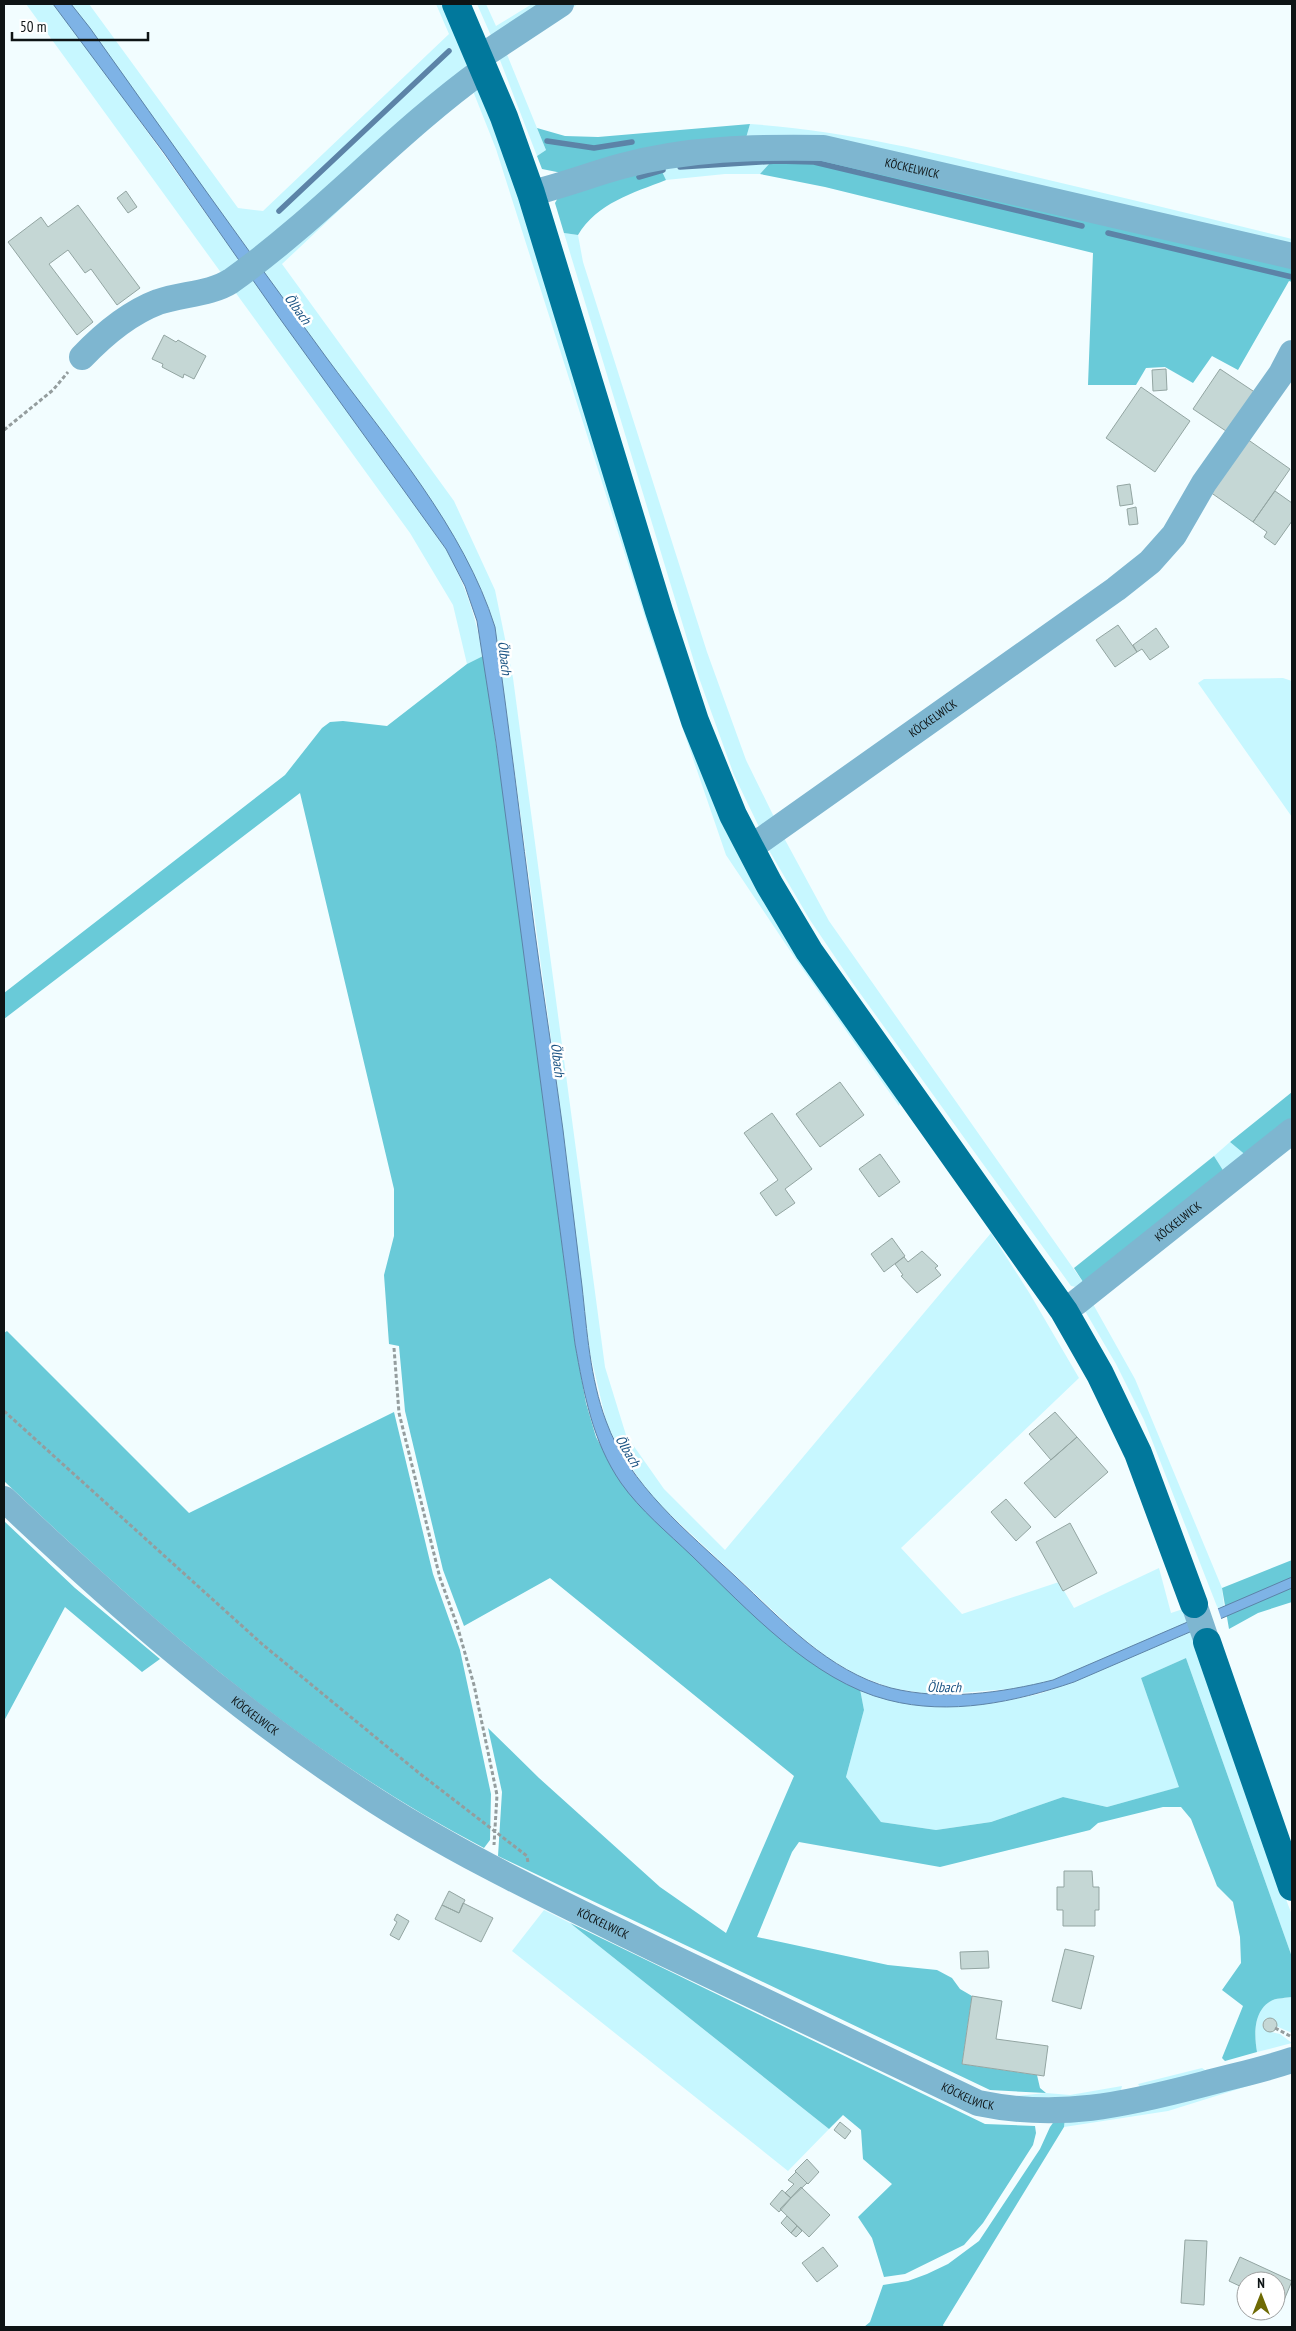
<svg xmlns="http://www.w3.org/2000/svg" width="1296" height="2331" font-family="'PT Sans Narrow',sans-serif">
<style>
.green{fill:#c7f7ff}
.forest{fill:#69cad8}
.water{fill:#7eb3e6;stroke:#5c83a7}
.pier{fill:#f2fdff}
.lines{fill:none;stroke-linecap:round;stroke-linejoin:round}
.stream{stroke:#5c83a7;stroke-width:5.5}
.building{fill:#c5d7d5;stroke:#93a5a2}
.path{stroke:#949d9e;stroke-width:3;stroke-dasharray:4 2.5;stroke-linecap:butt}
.minor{stroke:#7eb6d0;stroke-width:26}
.major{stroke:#01789c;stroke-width:28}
.labels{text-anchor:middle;stroke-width:5;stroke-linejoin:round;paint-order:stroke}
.street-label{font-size:12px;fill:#0e1415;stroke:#fff}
.water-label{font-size:14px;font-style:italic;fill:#1a5383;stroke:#fff}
</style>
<rect width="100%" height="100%" fill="#f2fdff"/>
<path class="green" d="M26,4H53L91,53L446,549C466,587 475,613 483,656L467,664L453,605L410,533Z
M71,4H89L238,208L263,211L449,34L436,4H447L468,67L254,258Z
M477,4H486L496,26L532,4H553L492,38Z
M568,4H578L506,52L546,150L537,156L498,55Z
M467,85H477L485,94C530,210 567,329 602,448C634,559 663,671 707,778C754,894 827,996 902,1096L899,1106L797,961L726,855L651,636L496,149L471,86L282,264L454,501L495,590L513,678L605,1367L626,1435L664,1489L725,1550L991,1233L1030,1294L1079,1378L901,1548L962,1614L1059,1582L1074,1608L1159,1568L1171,1613L1186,1608L1190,1621L1053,1680L1020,1688L935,1695L891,1688L857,1675L828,1658L799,1635L659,1504L641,1482L622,1453L607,1425L590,1353L554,1061L495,627C472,553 424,491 378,429C339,374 299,320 259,266L304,230Z
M750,124C841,130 928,151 1015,172C1108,194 1200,216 1292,239V251L746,138Z
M779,153L760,174H725L666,180L658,163Z
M564,233L578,235L583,262L707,652L746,760L774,817L760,829L734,775L699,678Z
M1283,678L1292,681V817L1198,683L1204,679Z
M783,836L829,921L1085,1285L1076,1287L1071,1286L854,985L810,920L767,847Z
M1230,1142L1248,1157L1226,1175L1214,1156Z
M1093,1304L1135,1379L1222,1588L1224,1606L1218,1609L1144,1420L1116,1364L1085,1311Z
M1193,1630L1265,1844L1292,1915V1957L1186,1658L1141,1678L1180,1787L1107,1807L1063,1797L991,1822L936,1830L881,1822L846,1777L864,1710L860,1689L888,1700L995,1703L1039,1694L1074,1682Z
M544,1910L570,1923L829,2129L788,2171L512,1951Z
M1292,1997V2033L1276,2026L1273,2018H1266L1262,2025L1266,2031L1280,2034L1292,2043L1257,2052C1254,2035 1253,2009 1273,2000C1278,1998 1286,1998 1292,1997Z
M1292,2067V2074L1283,2075L1168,2111L1064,2127L1065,2118Z
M1202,2068L1208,2072L1141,2088L1138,2084Z
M1122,2086L1120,2094L1106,2098L1005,2097L1046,2093L1070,2095Z"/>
<path class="forest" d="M750,124L746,138L562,173L542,169L537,156L546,150L537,128L565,136L598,137Z
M779,153L812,154L1292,266V282L1289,281L1238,370L1212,356L1193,383L1165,367L1146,368L1136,385H1088L1093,253L825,187L760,174Z
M658,163L666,180C633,193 597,203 578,235L564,233L555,203L560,194Z
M483,656L506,812L575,1344L586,1403L596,1437L621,1483L649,1514L786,1644L828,1673L860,1689L864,1710L846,1777L881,1822L936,1830L991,1822L1063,1797L1107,1807L1179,1787L1141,1678L1186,1658L1292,1957V1997C1286,1998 1278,1998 1273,2000C1253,2009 1254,2035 1257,2052L1225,2061L1222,2058L1243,2006L1222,1990L1241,1963L1240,1937L1233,1902L1217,1886L1191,1819L1181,1807H1163L1098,1823L1090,1830L940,1867L799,1842L792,1852L757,1937L888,1965L937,1970L952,1978L960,1989L972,1996L962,2064L1037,2075L1040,2088L1046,2093L990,2090L498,1856L502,1792L488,1728L539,1778L660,1887L726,1933L794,1776L550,1578L464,1626L443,1570L405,1411L399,1346L389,1344L384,1275L394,1236V1189L300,793L4,1019V993L285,775L322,728L330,722L343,721L387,726L467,664Z
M1292,1092V1123L1248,1157L1230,1142Z
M1214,1156L1226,1175L1085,1285L1074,1268Z
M7,1331L189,1513L394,1412L433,1574L460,1650L491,1794L490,1840L484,1848C303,1754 150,1620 4,1481V1333Z
M4,1521L75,1588L160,1659L142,1672L65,1607L4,1721Z
M1292,1560V1602L1258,1613L1229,1629L1222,1588Z
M570,1923L985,2124L1035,2126L1036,2133L1033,2145L983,2223L964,2245L905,2274L884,2277L872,2238L858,2217L892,2184L863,2159L861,2130L843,2115L829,2129Z
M1065,2118L1064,2127L943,2325L944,2327H864L870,2322L883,2285L908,2281L927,2274L948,2264L979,2241L1040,2149L1050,2127L1055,2120Z"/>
<path class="water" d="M53,4H71L90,28C168,138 246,248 326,357C387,440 464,528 495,627C509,727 521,827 534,926C543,994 554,1062 563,1130C569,1182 576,1234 582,1286C587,1331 590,1378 606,1421C629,1485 688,1532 736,1577C782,1620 828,1671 891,1688C944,1701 1001,1693 1053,1680L1292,1577V1588L1074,1682C1015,1702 950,1716 888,1700C812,1681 747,1609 692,1556C668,1533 640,1510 621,1483C592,1441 584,1393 575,1344L496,743L477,621L465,586L446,549L400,485L278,316L164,153Z"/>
<path class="pier" d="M1217,1606L1222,1621L1194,1633L1189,1618Z"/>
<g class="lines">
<path class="stream" d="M547,141L594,148L632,142
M680,167L777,161L814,162L1082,226
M639,177L663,170
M279,211L449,51
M1108,233L1292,277"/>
</g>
<path class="building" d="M126,191L137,207L128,213L117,198Z
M78,205L140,288L117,305L91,269L85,273L68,250L49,264L93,322L77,335L8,242L41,217L48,227Z
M164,335L176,342L178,340L206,356L194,379L184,374L183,378L162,367L163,364L152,359Z
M1166,369L1167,390L1153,391L1152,370Z
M1220,369L1259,395L1232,435L1193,409Z
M1141,387L1190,421L1155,472L1106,438Z
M1247,439L1290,469L1253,522L1210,492Z
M1130,484L1133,504L1120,506L1117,486Z
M1275,491L1292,503V521L1275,545L1264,537L1267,532L1253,522Z
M1136,507L1138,524L1129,525L1127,509Z
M1118,625L1137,652L1115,667L1096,640Z
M1156,628L1169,647L1150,660L1142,649L1137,652L1133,645Z
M840,1082L864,1115L820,1147L796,1114Z
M772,1113L812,1169L785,1189L795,1203L776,1216L760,1193L778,1180L744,1133Z
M880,1154L900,1182L879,1197L859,1169Z
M892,1238L905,1256L884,1272L871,1254Z
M922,1251L938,1266L935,1268L941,1275L917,1293L901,1276L903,1275L895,1264L904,1257L908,1262Z
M1055,1412L1077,1437L1051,1460L1029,1434Z
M1077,1437L1108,1472L1055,1518L1024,1483Z
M1006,1499L1031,1527L1016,1541L991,1512Z
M1070,1523L1097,1573L1063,1591L1036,1542Z
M1064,1871H1092L1093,1887H1099V1910H1095V1926H1063V1910H1057V1887H1064Z
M449,1891L465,1900L459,1913L442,1905Z
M463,1903L493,1918L481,1942L435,1919L442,1905L459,1913Z
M397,1914L409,1921L399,1940L390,1935L397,1922L394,1920Z
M1065,1949L1094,1956L1081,2009L1052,2001Z
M988,1951L989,1968L961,1969L960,1952Z
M972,1996L1002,2001L996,2039L1048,2046L1044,2076L962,2064Z
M1263 2025a7 7 0 1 1 14 0a7 7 0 1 1-14 0Z
M840,2122L851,2131L845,2139L834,2130Z
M807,2159L819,2172L808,2184L795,2171Z
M796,2172L807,2183L791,2198L785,2193L794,2184L788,2180Z
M801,2187L830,2215L809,2237L780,2209Z
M782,2190L791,2198L779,2212L770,2204Z
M787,2216L797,2226L791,2233L781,2223Z
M797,2226L802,2231L796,2237L791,2233Z
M1185,2240L1207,2241L1204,2305L1181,2303Z
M823,2247L838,2266L817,2282L802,2263Z
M1240,2257L1292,2281L1282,2305L1276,2302V2281H1246V2289L1229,2281Z"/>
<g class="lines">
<path class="path" d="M4,430L53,390L68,372
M394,1348L399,1413L440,1578L457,1625L474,1685L497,1795L494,1845
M4,1411L262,1644L419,1773L527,1856L528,1863
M1275,2028L1292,2037"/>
<g class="minor">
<path d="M479,58L561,4"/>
<path id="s1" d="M531,193C562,186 592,174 622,166C688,148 755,147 823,148L1292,256"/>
<path d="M82,357C103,335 129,313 158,302C181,294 211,294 231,281C321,217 395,133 484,69"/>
<path id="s2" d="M749,846L763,839L1116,589L1150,562L1174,535L1204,483L1281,374L1292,353"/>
<path id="s3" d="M1064,1311L1077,1302L1292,1131"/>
<path id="s4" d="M4,1499C116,1605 232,1707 362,1792C454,1853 555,1900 653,1948C761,2000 869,2052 978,2103C1059,2120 1124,2105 1204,2084C1233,2076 1263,2070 1292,2060"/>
<path d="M1194,1604L1207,1642"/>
</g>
<path class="major" d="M456,4L504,117L531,193L659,611L695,721L733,815L769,884L809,951L1064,1311L1100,1374L1138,1453L1194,1604
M1207,1642L1292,1887"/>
</g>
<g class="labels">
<g class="street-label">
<text dy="4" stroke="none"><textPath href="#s1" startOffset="389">KÖCKELWICK</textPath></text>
<text dy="4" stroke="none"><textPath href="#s2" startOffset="224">KÖCKELWICK</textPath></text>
<text dy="4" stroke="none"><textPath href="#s3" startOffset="145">KÖCKELWICK</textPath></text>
<text dy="4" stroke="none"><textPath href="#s4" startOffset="332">KÖCKELWICK</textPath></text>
<text dy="4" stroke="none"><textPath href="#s4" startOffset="738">KÖCKELWICK</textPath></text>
<text dy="4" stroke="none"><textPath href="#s4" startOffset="1142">KÖCKELWICK</textPath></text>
</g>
<g class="water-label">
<text transform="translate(298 309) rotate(54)" y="5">Ölbach</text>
<text transform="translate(505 658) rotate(83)" y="5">Ölbach</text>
<text transform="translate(558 1060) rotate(83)" y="5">Ölbach</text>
<text transform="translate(628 1451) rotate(59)" y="5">Ölbach</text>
<text transform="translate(944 1687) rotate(1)" y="5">Ölbach</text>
</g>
</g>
<rect width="1296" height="2331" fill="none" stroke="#0e1415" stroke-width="10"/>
<g transform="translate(1261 2296)"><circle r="24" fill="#ffffff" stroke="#9fa1a1"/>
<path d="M0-4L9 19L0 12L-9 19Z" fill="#6e6a04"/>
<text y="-8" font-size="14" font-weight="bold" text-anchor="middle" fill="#0e1415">N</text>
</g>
<path d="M12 32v8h136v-8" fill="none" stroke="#0e1415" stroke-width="2.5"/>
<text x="20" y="32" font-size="15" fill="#0e1415" stroke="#ffffff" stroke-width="4" paint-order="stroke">50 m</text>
</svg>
